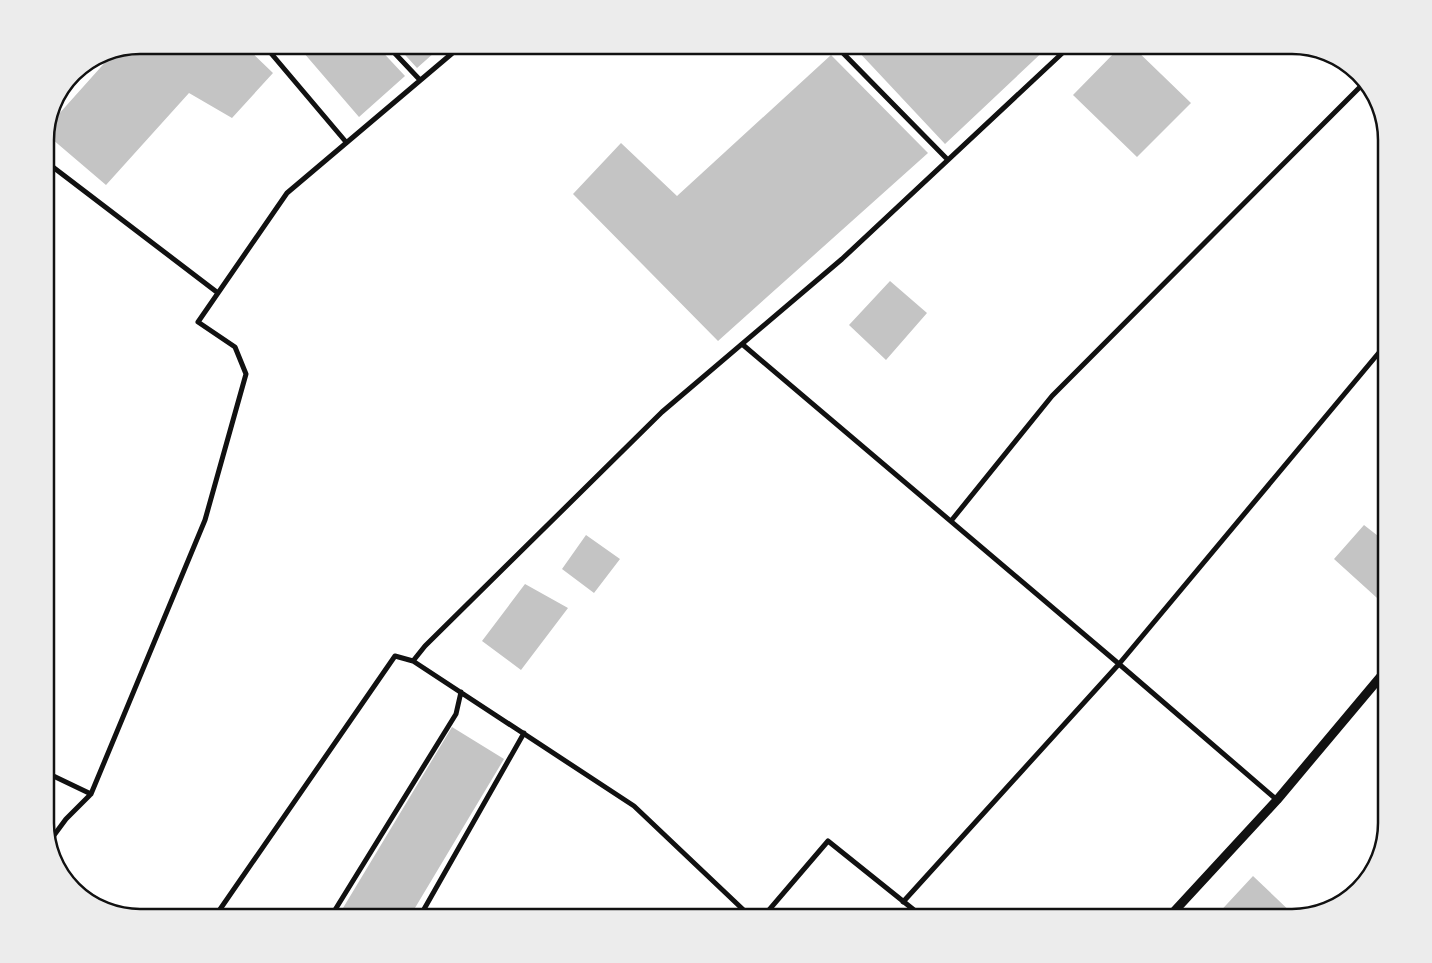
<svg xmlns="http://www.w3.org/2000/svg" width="1432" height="963" font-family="'Sofia Sans Condensed',sans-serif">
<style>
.building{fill:#c4c4c4}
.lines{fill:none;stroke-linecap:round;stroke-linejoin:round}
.minor{stroke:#111;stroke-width:5}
.tertiary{stroke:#111;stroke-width:9}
.rim{fill:none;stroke:#111;stroke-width:2.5}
</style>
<rect width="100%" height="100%" fill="#fff"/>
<path class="building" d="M139,45H244L273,73L232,118L189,93L106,185L45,133L49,125L117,49Z
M297,45H376L405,76L359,117Z
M396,45H443L417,68Z
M861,45H1050L945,144L856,49Z
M1122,45H1131L1191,103L1137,157L1073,95Z
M831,55L928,153L718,341L573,194L621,143L677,196Z
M890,281L927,313L886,360L849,325Z
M1364,525L1387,543V607L1334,559Z
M586,535L620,559L594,593L562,569Z
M525,584L568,608L521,670L482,641Z
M452,727L504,759L409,918H337Z
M57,868L117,911H116L87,902Z
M1253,876L1296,917L1214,918Z"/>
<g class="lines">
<path class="minor" d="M264,45L346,142
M387,45L420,80
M838,45L837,47L948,160
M45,161L218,293
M742,344L1119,664L1277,800
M951,521L1052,396L1365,82
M413,661L634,806L752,918
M45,772L91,794
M49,842L66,819L91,794L205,520L246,374L235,347L198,322L287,193L462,45
M903,902L1119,664L1387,343
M214,918L395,656L413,661L425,646L662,412L842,259L1071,45
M330,918L456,714L461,692
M419,918L524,733
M762,918L828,841L924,918"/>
<path class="tertiary" d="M1168,918L1277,800L1387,669"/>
</g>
<path d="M0 0H1432V963H0ZM140 54H1292A86 86 0 0 1 1378 140V823A86 86 0 0 1 1292 909H140A86 86 0 0 1 54 823V140A86 86 0 0 1 140 54Z" fill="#ececec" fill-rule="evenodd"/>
<path class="rim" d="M140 54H1292A86 86 0 0 1 1378 140V823A86 86 0 0 1 1292 909H140A86 86 0 0 1 54 823V140A86 86 0 0 1 140 54Z"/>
</svg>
